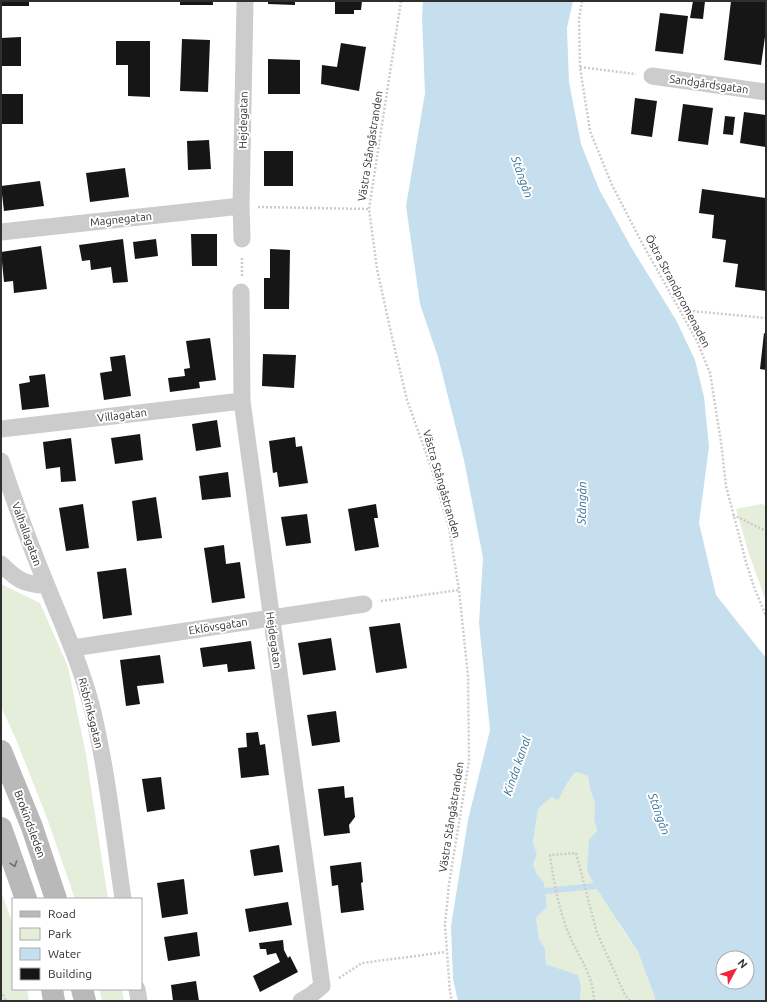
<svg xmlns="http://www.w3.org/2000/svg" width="767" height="1002" font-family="Ubuntu,sans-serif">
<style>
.green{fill:#e5eddb}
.water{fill:#c6dfee;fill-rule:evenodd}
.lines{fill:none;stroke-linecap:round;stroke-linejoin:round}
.stream{stroke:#c6dfee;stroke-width:6}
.building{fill:#161616}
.path{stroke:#ccc;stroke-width:2.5;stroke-dasharray:2 2;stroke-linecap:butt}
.minor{stroke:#ccc;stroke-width:17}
.secondary{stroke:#b9b9b9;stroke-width:22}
.oneway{stroke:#6d6d6d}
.labels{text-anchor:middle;stroke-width:4;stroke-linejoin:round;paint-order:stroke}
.street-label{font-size:11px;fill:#2f2f2f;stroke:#fff}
.water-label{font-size:12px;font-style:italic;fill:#377297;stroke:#fff}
</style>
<rect width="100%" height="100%" fill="#fff"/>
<path class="green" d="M761,504L766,505V601L749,554L736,509Z
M1,584L40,603L68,667L86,755L108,899H75L47,818L15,737L1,707Z
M575,772L580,773L588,776L590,789L595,803L594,820L619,924L638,952L656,997L655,1001H580L581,985L578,975L546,964L545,949L539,939L536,918L547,907L544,882L537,876L533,864L537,854L533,842L538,810L543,804L566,785Z
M1,891L13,925V989H27L29,1001H1Z
M99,989H122L124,1001H102Z"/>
<path class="water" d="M423,1H573L567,28L569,82L581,144L599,189L631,247L676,320L695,360L704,397L709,447L699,523L716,595L766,658L765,727L766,730V1001H655V997L638,952L595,886L587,870L589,840L597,831L594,820L595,803L590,789L588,776L580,773L575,772L566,785L558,800L552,797L543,804L538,810L533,842L537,854L533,864L537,875L544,882L547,907L536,918L539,939L545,949L546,964L578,975L581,985L580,1001H458L453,979L451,926L468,820L490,730L479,623L483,558L464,460L438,357L420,304L406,206L425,93L422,17ZM723,958H747V982H723Z"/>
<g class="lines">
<path class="stream" d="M545,891L595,886"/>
</g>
<path class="building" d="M1,1H29V6H1Z
M180,1H213V5H180Z
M268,1H295V5L268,4Z
M335,1H362L361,10H354V14H335Z
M693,1H705L703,19L690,18Z
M731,1H766V30L761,65L724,60Z
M660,13L688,16L683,54L655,51Z
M21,37V66H1V38Z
M182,39L210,40L208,92L180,91Z
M116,41H150V97L128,96V65H116Z
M341,43L366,47L359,91L321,84L322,65L337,67Z
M268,59L300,60V94H268Z
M1,94H23V124H1Z
M635,98L657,101L652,137L631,134Z
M683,104L713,108L708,145L678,141Z
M744,112L766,115V147L740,143Z
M725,116L735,117L733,135L723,134Z
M209,140L211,169L188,170L187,141Z
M264,151H293V186H264Z
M125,168L129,197L90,202L86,173Z
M40,181L44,206L4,211L1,186Z
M702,189L766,198V291L735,287L738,264L723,262L726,240L712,238L714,215L699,213Z
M191,234H217V266H192Z
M123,239L128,282L113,283L111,267L91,270L90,260L82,261L79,245Z
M156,239L158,256L135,259L133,242Z
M41,246L47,289L14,293L13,281L4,282L1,252Z
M270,249L290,250L289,309H264V278H270Z
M764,333L766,334V370L760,369Z
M210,338L216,380L199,382L200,388L170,392L168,378L185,376L184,369L190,368L186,341Z
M263,354L296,355L294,388L262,386Z
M125,355L131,396L104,400L100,373L112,371L110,357Z
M45,374L49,407L22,410L19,384L30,382L29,376Z
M217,420L221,447L196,451L192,424Z
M140,434L143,460L115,464L111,438Z
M295,437L296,447L302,446L308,483L279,487L277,472L273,473L269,441Z
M71,438L76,481L61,482L60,467L46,469L43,442Z
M228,472L231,497L202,500L199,476Z
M156,497L162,538L137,541L132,501Z
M83,504L89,548L66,551L59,508Z
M376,504L378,518H374L379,547L355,551L348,509Z
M307,514L311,543L286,546L281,517Z
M224,545L226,564L240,562L245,598L212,603L204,548Z
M126,568L132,615L103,619L97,572Z
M400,623L407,668L376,673L369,627Z
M331,638L336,670L303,675L298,643Z
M251,641L255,669L228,672L227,664L203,667L200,648Z
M160,655L164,683L137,686L140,704L126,706L120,660Z
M336,711L340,742L312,746L307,715Z
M258,732L260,745L265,744L269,775L241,778L238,748L247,747L246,733Z
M161,777L165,809L147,812L142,779Z
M344,786L345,798L353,797L355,817L349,825L350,833L324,836L318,789Z
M279,845L283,872L254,876L250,850Z
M361,862L363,882L361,883L364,910L341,913L338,885L332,886L330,866Z
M184,879L188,914L162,918L157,883Z
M288,902L292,925L249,932L245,909Z
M197,932L200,956L168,961L164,937Z
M283,940L284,950L288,958L290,956L298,972L260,992L253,976L280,962L276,953L267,955L266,949H260L259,943Z
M196,981L199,1001H173L171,985Z"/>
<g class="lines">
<path class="path" d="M401,1L369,209L377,269L392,337L407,400L430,464L449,527L459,590L468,676L469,761L449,884L445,925L450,992L452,1001
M582,1L579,19L580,67L590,131L612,185L641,241L697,341L710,373L721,442L726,486L746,562L754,587L766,616
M580,67L636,74
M258,207L369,209
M242,276V257
M681,310L766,318
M733,515L766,531
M381,601L459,590
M339,978L362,963L446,952
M1,991L6,1001
M594,1001C594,977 580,959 571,939C559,912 554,884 550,855L576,853L597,933L625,995L630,1001"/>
<path class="minor" d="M652,76L766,92
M1,232L241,206
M242,239L241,206L245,1
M241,292L242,401L322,986L311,995L301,1001
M1,429L242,401
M1,461C15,503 30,545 47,586C63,626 81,665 92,708C107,770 114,836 123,899
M1,564C16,579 24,585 46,585
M73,648L364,604
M137,989L139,1001"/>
<path class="secondary" d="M1,751L32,827L56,899
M1,828L26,899
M52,989L54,1001
M82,989L85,1001"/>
</g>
<defs><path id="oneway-chevron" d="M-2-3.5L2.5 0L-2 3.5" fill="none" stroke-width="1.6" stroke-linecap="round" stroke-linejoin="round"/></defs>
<use class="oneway" href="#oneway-chevron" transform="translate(14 864) rotate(71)"/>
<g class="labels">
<g class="street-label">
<text transform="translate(709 84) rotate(8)" y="4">Sandgårdsgatan</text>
<text transform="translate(243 120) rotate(-89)" y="4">Hejdegatan</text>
<text transform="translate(370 146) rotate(-81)" y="4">Västra Stångåstranden</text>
<text transform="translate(121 219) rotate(-6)" y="4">Magnegatan</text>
<text transform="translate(678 291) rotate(62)" y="4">Östra Strandpromenaden</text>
<text transform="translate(122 415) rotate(-7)" y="4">Villagatan</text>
<text transform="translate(442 484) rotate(74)" y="4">Västra Stångåstranden</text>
<text transform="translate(27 534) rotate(70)" y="4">Valhallagatan</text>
<text transform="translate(218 626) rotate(-9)" y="4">Eklövsgatan</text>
<text transform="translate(274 640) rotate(82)" y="4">Hejdegatan</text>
<text transform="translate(91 713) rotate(76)" y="4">Risbrinksgatan</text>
<text transform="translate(451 817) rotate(-81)" y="4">Västra Stångåstranden</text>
<text transform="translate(30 824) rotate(70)" y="4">Brokindsleden</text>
</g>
<g class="water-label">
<text transform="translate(522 177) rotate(71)" y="4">Stångån</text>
<text transform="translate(582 503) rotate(-89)" y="4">Stångån</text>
<text transform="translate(517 766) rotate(-71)" y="4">Kinda kanal</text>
<text transform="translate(659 814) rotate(71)" y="4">Stångån</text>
</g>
</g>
<rect width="767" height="1002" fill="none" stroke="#2f2f2f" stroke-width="4"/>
<rect x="12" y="898" width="130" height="92" fill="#ffffff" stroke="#acacac"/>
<rect x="20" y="911" width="20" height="6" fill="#b9b9b9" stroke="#acacac"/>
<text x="48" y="918" font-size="12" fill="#2f2f2f">Road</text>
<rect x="20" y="928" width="20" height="12" fill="#e5eddb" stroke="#acacac"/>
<text x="48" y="938" font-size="12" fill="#2f2f2f">Park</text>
<rect x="20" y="948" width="20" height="12" fill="#c6dfee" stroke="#acacac"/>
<text x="48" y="958" font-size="12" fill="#2f2f2f">Water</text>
<rect x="20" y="968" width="20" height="12" fill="#161616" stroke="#acacac"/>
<text x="48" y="978" font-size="12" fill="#2f2f2f">Building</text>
<g transform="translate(735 970) rotate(50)"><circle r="19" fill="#ffffff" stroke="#acacac"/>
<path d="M0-3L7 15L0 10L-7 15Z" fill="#f22536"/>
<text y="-6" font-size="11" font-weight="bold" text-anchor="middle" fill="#2f2f2f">N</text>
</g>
</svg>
